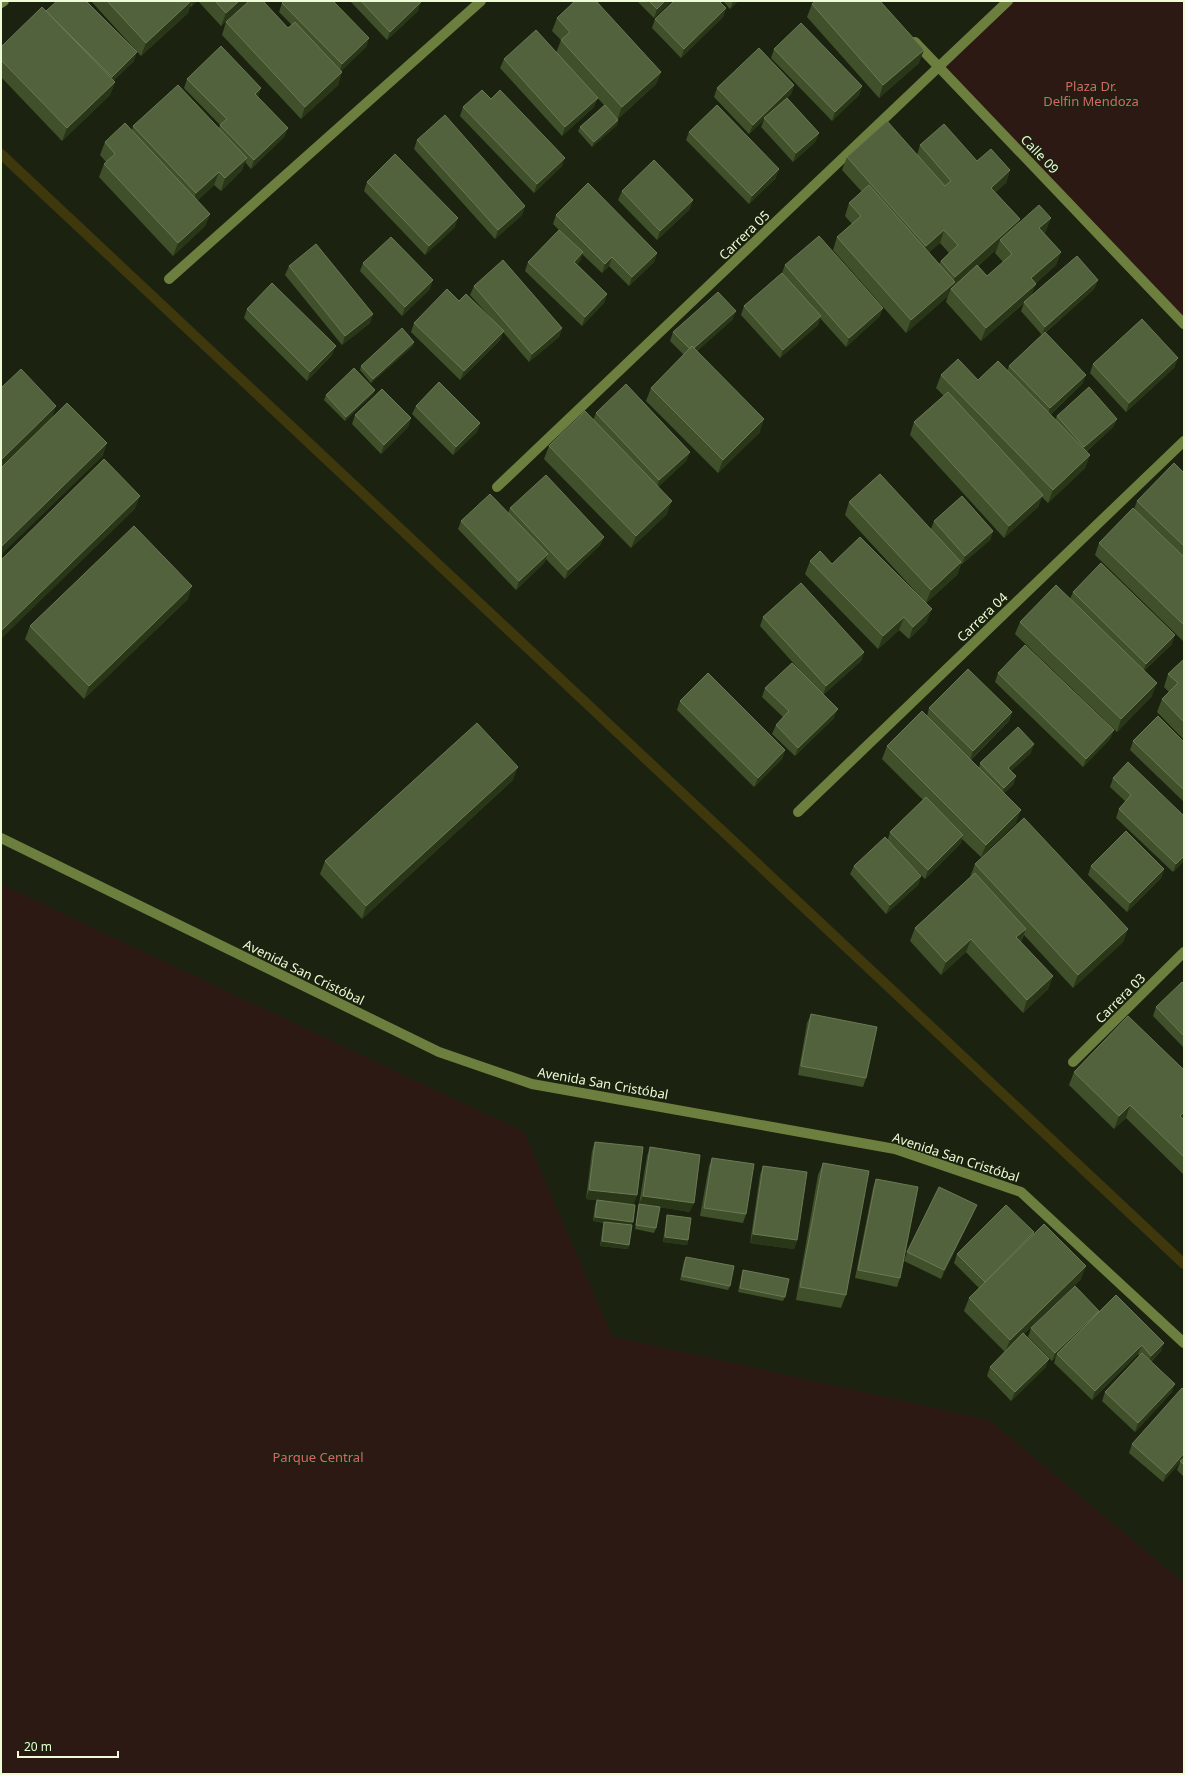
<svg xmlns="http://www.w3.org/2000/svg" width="1185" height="1775" font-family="'Noto Sans',sans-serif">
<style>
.green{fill:#2d1913}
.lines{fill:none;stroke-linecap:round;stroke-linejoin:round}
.stream{stroke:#3f380d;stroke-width:10}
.minor{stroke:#6d7f3e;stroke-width:10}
.wall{fill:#3f502a;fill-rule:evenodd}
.shaded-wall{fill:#293618}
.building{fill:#52623c;stroke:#6a7a54}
.labels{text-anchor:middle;stroke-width:3;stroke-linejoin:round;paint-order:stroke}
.park-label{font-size:13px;fill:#d76667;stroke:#1b2310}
.street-label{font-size:13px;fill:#eefcd5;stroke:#1b2310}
</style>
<rect width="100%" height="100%" fill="#1b2310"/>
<path class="green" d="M1008,1H1184V324L939,68Z
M1,884L524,1132L612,1336L989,1420L1184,1583V1774H1Z"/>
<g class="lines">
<path class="stream" d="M1,154L1184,1264"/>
<path class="minor" d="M1,3L4,1
M915,42L1184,324
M169,279L481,1
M497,487L1008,1
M798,812L1184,441
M1,838L439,1052L532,1084L895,1149L1021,1192L1184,1343
M1073,1062L1184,952"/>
</g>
<path class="wall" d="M91,1H197L191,7L190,6L188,13L141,56Z
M198,1H248L221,26Z
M350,1H420L418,11L387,40Z
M637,1H671L654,18Z
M723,1H738L730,9Z
M282,3L369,38L366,47L341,71L342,72L338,85L301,119L222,35L226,22L288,28L292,25L279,12Z
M812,4L919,63L879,98L807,17Z
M726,8L723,17L681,58L652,28L655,19Z
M46,12L134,61L113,81L115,82L110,95L62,141L1,77V47Z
M557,18L661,72L656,84L618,119V120L617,125L592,147L578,131L580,127L604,105L593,93L594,107L562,136L500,68L504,59L556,53L561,40L552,31Z
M774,49L862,86L859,95L832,121L771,58Z
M187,79L257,97L288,128L284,137L251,169L245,162L242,170L221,191L214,185L197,201L210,214L205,226L173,256L99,177L104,164L106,162L100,155L105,142L132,130L133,126L219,128L220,125L184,88Z
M794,85L791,94L787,98L819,133L815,142L793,162L761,127L764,120L749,134L714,97L717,88Z
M491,99L562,166L534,193L460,116L463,107Z
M689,132L776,178L749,204L686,140Z
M417,140L525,206L522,215L495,239L414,149Z
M920,145L1010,170L1006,183L995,192L1020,219L1018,224L1046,231L1044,233L1061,252L1056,265L1036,283L1031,296L1098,280L1094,289L1045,333L1083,383L1050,415L1055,420L1057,416L1117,419L1113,427L1086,452L1090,455L1085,468L1048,503L1042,497L1038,507L1004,538L910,435L914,422L944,396L936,388L941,375L978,380L1007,371L1009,366L1042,335L1021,311L1024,303L981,341L946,302L948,296L906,333L833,250L837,237L852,224L845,216L849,203L862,192L842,170L847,157L917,155ZM940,243L949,253L941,261L939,264L929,252ZM997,249L995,253L1003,262L987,276L978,266Z
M367,182L455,227L425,255L364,191Z
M622,191L690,209L657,240L618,200Z
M556,215L657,253L654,262L629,286L609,266L602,273L582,254L580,261L577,264L607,294L604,303L582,326L525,271L528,262L559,230L553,224Z
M363,263L430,289L402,316L360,271Z
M785,265L883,308L879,317L846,347L820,318L818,325L780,358L741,315L744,306L782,273Z
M289,266L370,323L342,345L285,275Z
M474,286L562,328L559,337L529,362L503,332L500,340L460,380L411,332L414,323L491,318L470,295Z
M247,309L332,355L307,381L244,318Z
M736,311L732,320L697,351L760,432L718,473L646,401L651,388L684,355L670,341L673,332Z
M413,346L371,383L360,370L361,366Z
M1093,364L1175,367L1126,412L1090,373Z
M375,390L373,394L345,421L324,400L326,395Z
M416,406L480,423L477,432L453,455L412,414Z
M596,413L690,452L686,461L658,487L667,514L631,548L544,459L549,446L593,420Z
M355,415L411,418L408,427L381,454L352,424Z
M1184,473V642L1095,555L1099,543L1134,509L1137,501Z
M849,502L931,529L934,521L993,531L990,540L962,564H961L957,575L926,603L845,515Z
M510,508L604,537L600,545L565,579L546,559L544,563L516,590L458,529L461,521L508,513Z
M810,561L832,564L927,621L909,639L899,630L878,649L805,574Z
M1073,592L1172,644L1144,671L1152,696L1117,732L1015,634L1020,622L1070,599Z
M188,599L84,699L25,639L30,626Z
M763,617L864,652L861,661L823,695L834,718L795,756L772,734L776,725L783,717L762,697L765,688L813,685L760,626Z
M1184,659V740L1157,712L1162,699L1169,692L1164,687L1168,674Z
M998,673L1114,730L1110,739L1083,767L995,682Z
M680,701L785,750L782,759L754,787L677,710Z
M929,708L1012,712L1009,721L971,760L979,768L980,763L1031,753L1011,771L1016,776L1013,785L1004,793L1016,823L981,857L962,839L960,844L925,879L912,866L921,876L918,885L886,914L850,874L854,866L888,839L890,832L923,800L882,759L887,746L927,716Z
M1133,741L1184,742V802L1130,750Z
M1113,778L1184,816V861L1173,872L1116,818L1119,809L1126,802L1110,787Z
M513,780L362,919L320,874L325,861Z
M975,864L1128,929L1123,942L1073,988L1024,935L1021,942L1053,976L1048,989L1023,1013L966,952L941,975L910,941L915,928L970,877Z
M1091,866L1164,869L1161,878L1127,912L1088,875Z
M1184,984V1048L1153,1016L1156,1007Z
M811,1014L866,1078L863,1087L798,1075L807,1023Z
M1184,1070V1175L1126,1118L1114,1129L1069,1085L1074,1072Z
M595,1142L634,1204L603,1201L633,1222L631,1225L629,1245L628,1249L600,1246L603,1226L604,1223L593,1221L595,1205L597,1200L586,1199L592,1151Z
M650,1147L690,1212L660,1207L656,1228L654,1233L635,1229L638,1208L639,1204L647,1156Z
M712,1158L746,1214L743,1223L700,1216L709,1166Z
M823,1163L846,1295L841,1308L796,1300L818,1175Z
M763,1166L797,1240L794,1249L750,1243L760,1175Z
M876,1179L900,1278L897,1287L855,1278L873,1188Z
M973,1214L941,1279L904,1261L907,1252Z
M667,1215L688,1240L687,1245L663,1242L666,1220Z
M1034,1232V1234L1081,1279L1024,1334L1046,1367L1011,1401L987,1376L990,1367L1005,1352L964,1311L969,1298L979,1288L954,1263L957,1254Z
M686,1257L730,1286L728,1290L680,1280L684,1261Z
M743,1270L785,1297L783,1301L738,1292L742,1274Z
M1099,1311L1098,1313L1161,1351L1151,1362L1172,1392L1135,1432L1102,1401L1105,1392L1140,1356L1138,1354L1092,1400L1054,1363L1056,1357L1052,1361L1028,1337L1031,1328Z
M1184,1390V1477L1177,1470L1180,1462L1163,1482L1129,1453L1132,1444Z"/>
<path class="shaded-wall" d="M191,1H192L188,13L141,56L146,43Z
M193,1H197L191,7Z
M239,1H248L221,26L226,13Z
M665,1H671L654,18L657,9Z
M733,1H738L730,9Z
M421,2L418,11L387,40L390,32Z
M726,8L723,17L681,58L684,49Z
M369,38L366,47L339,73L342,64Z
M924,50L919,63L879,98L883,85Z
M137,52L134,61L108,86L112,77Z
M342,72L338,85L301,119L305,107Z
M661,72L656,84L617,120L622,107Z
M115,82L110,95L62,141L67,128Z
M794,85L791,94L765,119L764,118V120L749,134L753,125Z
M862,86L859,95L832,121L835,112Z
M261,88L258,97L255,94Z
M598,98L594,107L562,136L565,127Z
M618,120L617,125L592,147L594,142Z
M288,128L284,137L251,169L254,160Z
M819,133L815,142L793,162L796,153Z
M247,158L242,170L221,191L225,178Z
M565,158L562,166L534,193L537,184Z
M779,169L776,178L749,204L752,196Z
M1010,170L1006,183L987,200L991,188Z
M219,172L214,185L192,206L196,193Z
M693,200L690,209L657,240L660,231Z
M525,206L522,215L495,239L498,230Z
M210,214L205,226L173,256L178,243Z
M458,218L455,227L425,255L429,246Z
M1051,218L1046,231L1035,241L1039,228Z
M1020,219L1015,232L1000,240L997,249L950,290L951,289L948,296L906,333L911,320L953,283L955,277Z
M944,230L940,243L921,259L926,246Z
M583,252L580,261L571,270L574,262Z
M1061,252L1056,265L1027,291L1031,278Z
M657,253L654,262L629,286L632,277Z
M612,257L609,266L602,273L605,264Z
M433,280L430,289L402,316L405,307Z
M1098,280L1094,289L1042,335L1045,327Z
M1036,284L1031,296L981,341L986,328Z
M607,294L604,303L582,326L585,317Z
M883,308L879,317L846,347L849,338Z
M736,311L732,320L688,359L691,350Z
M373,314L370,323L342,345L345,336Z
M821,316L818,325L780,358L783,350Z
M562,328L559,337L529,362L532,354Z
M504,331L500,340L460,380L464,371Z
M414,342L413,346L371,383L373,379Z
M336,346L332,355L307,381L310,372Z
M1178,358L1175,367L1126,412L1129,403Z
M1086,375L1083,383L1047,417L1050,408Z
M375,390L373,394L345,421L346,417Z
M56,406L52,418L1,468V460Z
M411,418L408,427L381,454L384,445Z
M764,419L760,432L718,473L723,460Z
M1117,419L1113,427L1081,456L1084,447Z
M480,423L477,432L453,455L456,447Z
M107,443L103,456L1,555V547Z
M690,452L686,461L656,489L659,480Z
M1090,455L1085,468L1048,503L1053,490Z
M1043,495L1038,507L1004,538L1009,526Z
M140,496L135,509L1,639V631Z
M672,501L667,514L631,548L636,536Z
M993,531L990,540L962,564L965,556Z
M604,537L600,545L565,579L568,570Z
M548,554L544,563L516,590L519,581Z
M961,562L957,575L926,603L931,590Z
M192,586L188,599L84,699L89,686Z
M932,609L927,621L909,639L913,627Z
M904,617L899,630L878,649L883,636Z
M1175,635L1172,644L1143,672L1146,664Z
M864,652L861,661L823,695L826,686Z
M1157,683L1152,696L1117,732L1121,719Z
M838,709L834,718L795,756L798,748Z
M1012,712L1009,721L970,760L973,751Z
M1114,730L1110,739L1083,767L1086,759Z
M1034,744L1031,753L1005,777L1008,768Z
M785,750L782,759L754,787L758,778Z
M518,767L513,780L362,919L366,906Z
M1016,776L1013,785L1001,796L1004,788Z
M1021,810L1016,823L981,857L986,845Z
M963,835L960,844L925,879L928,870Z
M1184,856V861L1173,872L1176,864Z
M1164,869L1161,878L1127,912L1130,903Z
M921,876L918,885L886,914L890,905Z
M1026,929L1021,941L1012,950L1016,937Z
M1128,929L1123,942L1073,988L1078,975Z
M971,939L966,952L941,975L946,962Z
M1053,976L1048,989L1023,1013L1027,1000Z
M1130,1105L1126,1118L1114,1129L1119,1116Z
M1184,1112V1120L1180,1116Z
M589,1190L637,1195L634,1204L586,1199Z
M643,1196L694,1203L690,1212L639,1204Z
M977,1205L973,1214L941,1279L944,1270Z
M595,1217L633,1222L631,1226L593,1221Z
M753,1234L797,1240L794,1249L750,1243Z
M665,1237L688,1240L687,1245L663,1242Z
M602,1241L629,1245L628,1249L600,1246Z
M1086,1266L1081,1279L1005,1352L1010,1340Z
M1099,1311L1096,1319L1057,1354L1056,1357L1052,1361L1055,1353Z
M1164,1343L1161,1351L1148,1364L1151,1356Z
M1142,1345L1138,1354L1092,1400L1095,1391Z
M1049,1359L1046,1367L1011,1401L1015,1392Z
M1175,1384L1172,1392L1135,1432L1138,1423Z
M1184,1453V1458L1163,1482L1166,1474Z"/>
<path class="building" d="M57,1H86L137,52L112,77L46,11Z
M107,1H191L146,43Z
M215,1H239L226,13Z
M249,1H263L288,28L295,22L342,72L305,107L226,22Z
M284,1H333L369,38L342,64L282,3Z
M361,1H420L421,2L390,32Z
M575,1H596L661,72L622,107L561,40L570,32L557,18Z
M649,1H665L657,9Z
M674,1H719L726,8L684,49L655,19Z
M816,1H880L924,50L883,85L812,4Z
M42,7L115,82L67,128L1,60V47Z
M801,23L862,86L835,112L774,49Z
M536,30L598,98L565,127L504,59Z
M221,46L261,88L255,94L288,128L254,160L220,125L227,119L187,79Z
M759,48L794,85L753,125L717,88Z
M178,85L247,158L225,178L219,172L196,193L133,126Z
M482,90L491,99L500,90L565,158L537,184L463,107Z
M787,98L819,133L796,153L764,118Z
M605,105L618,120L594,142L580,127Z
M717,105L779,169L752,196L689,132Z
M445,115L525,206L498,230L417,140Z
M887,121L945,186L951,181L920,145L944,124L977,161L991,149L1010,170L991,188L1020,219L955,277L941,261L958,245L944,230L926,246L847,157Z
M125,123L210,214L178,243L104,164L115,154L105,142Z
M395,154L458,218L429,246L367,182Z
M654,160L693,200L660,231L622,191Z
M588,183L657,253L632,277L612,257L605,264L556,215Z
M869,185L955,282L911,320L837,237L861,216L849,203Z
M1039,205L1051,218L1039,228L1061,252L1031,278L1036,284L986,328L951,289L977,265L987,276L1012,254L1000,240Z
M559,230L583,252L574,262L607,294L585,317L528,262Z
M819,236L883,308L849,338L785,265Z
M391,237L433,280L405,307L363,263Z
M316,244L373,314L345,336L289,266Z
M1077,256L1098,280L1045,327L1024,302Z
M503,260L562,328L532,354L474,286Z
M782,273L821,316L783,350L744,306Z
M272,283L336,346L310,372L247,309Z
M447,289L459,301L466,294L504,331L464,371L414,323Z
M718,292L736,311L694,348L692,346L690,349L673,332Z
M1142,319L1178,358L1129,403L1093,364Z
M402,328L414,342L373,379L361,366Z
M1045,332L1086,375L1050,408L1009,366Z
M692,346L764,419L723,460L651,388Z
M958,359L978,380L998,361L1090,455L1053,490L941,375Z
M354,368L375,390L346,417L326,395Z
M21,369L56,406L1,460V388Z
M439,382L480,423L456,447L416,406Z
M626,384L690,452L659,480L596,413Z
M1089,387L1117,419L1084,447L1057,416Z
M382,389L411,418L384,445L355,415Z
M948,392L1043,495L1009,526L914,422Z
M67,403L107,443L1,547V468Z
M585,411L672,501L636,536L549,446Z
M104,459L140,496L1,631V560Z
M1174,463L1184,473V546L1137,501Z
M880,474L961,562L931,590L849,502Z
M546,475L604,537L568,570L510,508Z
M490,494L548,554L519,581L461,521Z
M962,496L993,531L965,556L934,521Z
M1133,508L1184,557V625L1099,543Z
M134,526L192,586L89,686L30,626Z
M860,537L932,609L913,627L904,617L883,636L810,561L820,551L832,564Z
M1101,563L1175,635L1146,664L1073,592Z
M801,583L864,652L826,686L763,617Z
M1056,585L1157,683L1121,719L1020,622Z
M1025,645L1114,730L1086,759L998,673Z
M1184,659V722L1162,699L1178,683L1168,674Z
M792,663L838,709L798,748L776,725L789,711L765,688Z
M968,669L1012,712L973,751L929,708Z
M708,673L785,750L758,778L680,701Z
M922,711L1021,810L986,845L887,746Z
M1158,716L1184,742V790L1133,741Z
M477,723L518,767L366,906L325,861Z
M1018,727L1034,744L1008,768L1016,776L1004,788L980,763Z
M1128,762L1184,816V856L1176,864L1119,809L1131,795L1113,778Z
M926,797L963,835L928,870L890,832Z
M1024,818L1128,929L1078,975L975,864Z
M1126,831L1164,869L1130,903L1091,866Z
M885,837L921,876L890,905L854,866Z
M975,873L1026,929L1016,937L1053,976L1027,1000L971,939L946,962L915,928Z
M1182,982L1184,984V1036L1156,1007Z
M811,1014L877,1027L866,1078L801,1066Z
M1128,1016L1184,1070V1112L1180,1116L1184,1120V1157L1130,1105L1119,1116L1074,1072Z
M595,1142L643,1147L637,1195L589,1190Z
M650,1147L700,1155L694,1203L643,1196Z
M712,1158L754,1164L746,1214L704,1208Z
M823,1163L869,1171L846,1295L800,1287Z
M763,1166L807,1172L797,1240L753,1234Z
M876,1179L918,1187L900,1278L858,1270Z
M939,1187L977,1205L944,1270L907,1252Z
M597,1200L635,1205L633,1222L595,1217Z
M639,1204L660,1207L656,1228L636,1225Z
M1006,1205L1034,1232L985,1282L957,1254Z
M667,1215L691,1218L688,1240L665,1237Z
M604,1222L632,1225L629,1245L602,1241Z
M1044,1224L1086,1266L1010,1340L969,1298Z
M686,1257L734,1266L730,1286L682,1276Z
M743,1270L789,1279L785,1297L740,1288Z
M1075,1286L1099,1311L1055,1353L1031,1328Z
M1116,1295L1164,1343L1151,1356L1142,1345L1095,1391L1057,1354Z
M1023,1333L1049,1359L1015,1392L990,1367Z
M1142,1353L1175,1384L1138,1423L1105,1392Z
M1182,1388L1184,1390V1453L1166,1474L1132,1444Z
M1184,1458V1465L1180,1461Z"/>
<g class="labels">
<g class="park-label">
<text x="1091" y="91">Plaza Dr.<tspan x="1091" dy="15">Delfin Mendoza</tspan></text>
<text x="318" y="1462">Parque Central</text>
</g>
<g class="street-label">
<text transform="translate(1040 154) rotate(46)" y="5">Calle 09</text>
<text transform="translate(744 235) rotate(-44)" y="5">Carrera 05</text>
<text transform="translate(982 617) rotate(-44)" y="5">Carrera 04</text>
<text transform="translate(304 972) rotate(26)" y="5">Avenida San Cristóbal</text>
<text transform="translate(1120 998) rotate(-45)" y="5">Carrera 03</text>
<text transform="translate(603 1083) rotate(10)" y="5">Avenida San Cristóbal</text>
<text transform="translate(956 1157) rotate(18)" y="5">Avenida San Cristóbal</text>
</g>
</g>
<rect width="1185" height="1775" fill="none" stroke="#eefcd5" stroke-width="4"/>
<path d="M18 1751v6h100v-6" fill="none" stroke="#eefcd5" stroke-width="2"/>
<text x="24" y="1751" font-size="12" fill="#eefcd5" stroke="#1b2310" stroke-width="3" paint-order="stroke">20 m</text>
</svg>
